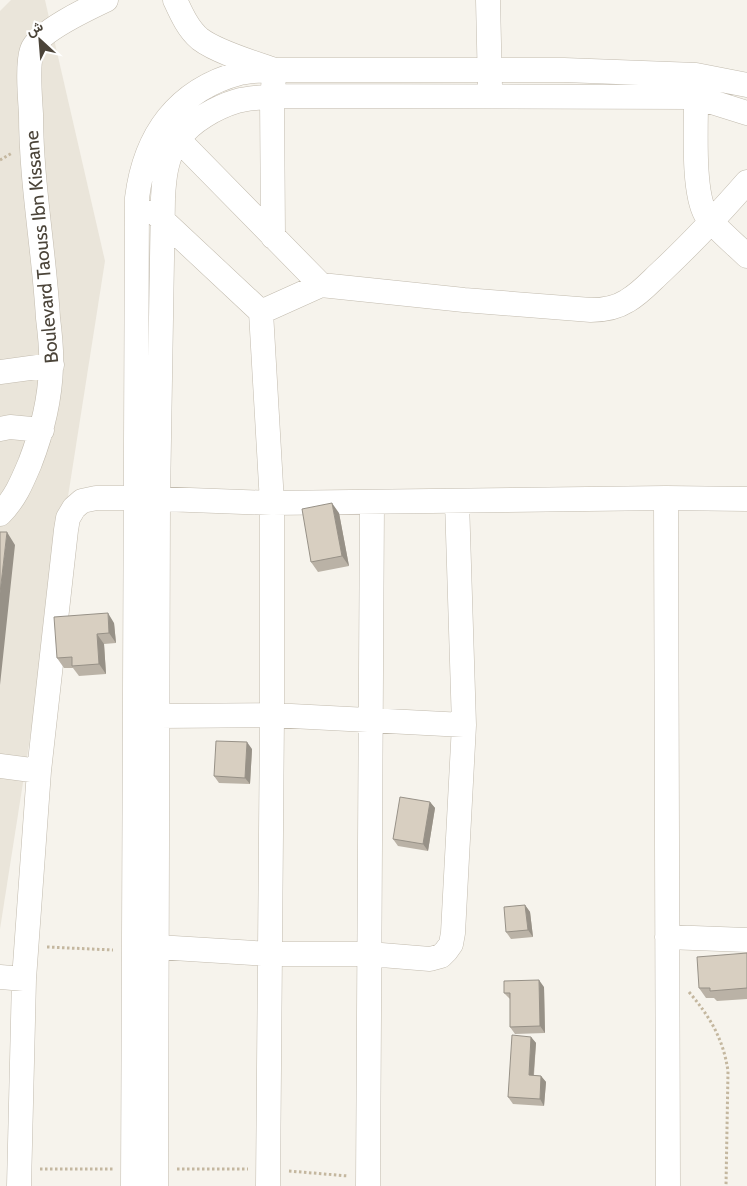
<svg xmlns="http://www.w3.org/2000/svg" width="747" height="1186" font-family="Cabin,Vazirmatn,sans-serif">
<style>
.residential{fill:#eae5da}
.lines{fill:none;stroke-linecap:round;stroke-linejoin:round}
.minor-casing{stroke:#c2bbae;stroke-width:25}
.path{stroke:#c4b79f;stroke-width:3;stroke-dasharray:2.5 2.5;stroke-linecap:butt}
.minor{stroke:#fff;stroke-width:24}
.wall{fill:#bab2a6}
.shaded-wall{fill:#979187}
.building{fill:#d8cfc1;stroke:#979187}
.labels{text-anchor:middle;stroke-width:5;stroke-linejoin:round;paint-order:stroke}
.street-label{font-size:19px;fill:#4b4439;stroke:#fff}
</style>
<rect width="100%" height="100%" fill="#f6f3ec"/>
<path class="residential" d="M11,0H45L105,261L0,929V11Z"/>
<g class="lines">
<g class="minor-casing">
<path id="minor" d="M175,0C181,13 188,29 200,39C217,52 254,63 275,70L272,96L273,237
M488,0L490,87
M696,84C697,115 691,190 706,215C713,226 737,246 747,256
M168,129L321,285L464,300L591,310C604,310 616,308 627,301C641,293 651,281 662,271C693,242 719,214 747,182
M154,212L261,312L272,503V715L268,1186
M261,312L321,285
M0,372L52,365
M0,429L10,427L42,430
M666,498L668,1186
M0,514C15,499 22,482 30,463C42,432 50,400 51,367C52,351 50,334 48,318C44,250 31,182 31,114C30,98 27,64 32,50C38,32 89,8 106,0
M159,716L272,715L464,725
M0,766L39,771
M667,937L747,940
M157,947L270,954H369L430,959L441,956L446,951L451,944L453,933L464,725L457,501
M0,977L24,979
M19,1186L24,979L39,771L66,530L68,518L74,508L82,501L96,498H137L272,503L666,498L747,499
M133,1186L137,198C145,135 177,90 240,73C251,70 264,71 275,70H564L696,75L747,85
M156,1186L158,499L163,198C164,178 166,156 179,139C191,121 217,107 237,101C248,98 260,98 272,96L696,97L747,113
M368,1186L372,502"/>
</g>
<path class="path" d="M0,160L12,153
M47,947L113,950
M689,992C710,1017 723,1038 728,1071L726,1186
M40,1169H114
M177,1169H248
M289,1171L348,1176"/>
<use href="#minor" class="minor"/>
</g>
<path class="wall" d="M339,513L349,566L318,572L311,562Z
M114,623L116,643L104,644L106,674L79,676L73,668H64L57,658Z
M252,749L250,784L219,783L214,776Z
M430,802L435,808L428,851L398,846L393,839Z
M525,905L530,912L533,937L511,939L506,932Z
M747,953V999L717,1001L714,998H706L699,988Z
M544,987L545,1033L515,1034L510,1027V999L504,993Z
M531,1037L536,1043L534,1075L541,1076L546,1082L544,1106L513,1104L508,1097Z"/>
<path class="shaded-wall" d="M332,503L339,513L349,566L342,556Z
M7,532L15,545L0,685V593Z
M108,613L114,623L116,643L109,633Z
M97,634L104,644L106,674L99,664Z
M247,742L252,749L250,784L245,778Z
M430,802L435,808L428,851L423,844Z
M525,905L530,912L533,937L528,930Z
M539,980L544,987L545,1033L540,1026Z
M531,1037L536,1043L533,1081L529,1075Z
M541,1076L546,1082L544,1106L540,1099Z"/>
<path class="building" d="M332,503L342,556L311,562L302,509Z
M0,532H7L0,593Z
M108,613L109,633L97,634L99,664L72,666V657L57,658L54,617Z
M216,741L247,742L245,778L214,776Z
M400,797L430,802L423,844L393,839Z
M525,905L528,930L506,932L504,907Z
M747,953V988L710,991V988H699L697,957Z
M539,980L540,1026L510,1027V993H504V981Z
M512,1035L531,1037L529,1075L541,1076L540,1099L508,1097Z"/>
<g class="labels">
<g class="street-label">
<text transform="translate(41 247) rotate(-95)" y="7">Boulevard Taouss Ibn Kissane</text>
</g>
</g>
<g transform="translate(40 40) rotate(334)" stroke="#ffffff" stroke-width="4" paint-order="stroke">
<path d="M0-4L9 19L0 12L-9 19Z" fill="#4b4439"/>
<text y="-8" font-size="14" font-weight="bold" text-anchor="middle" fill="#4b4439">ش</text>
</g>
</svg>
